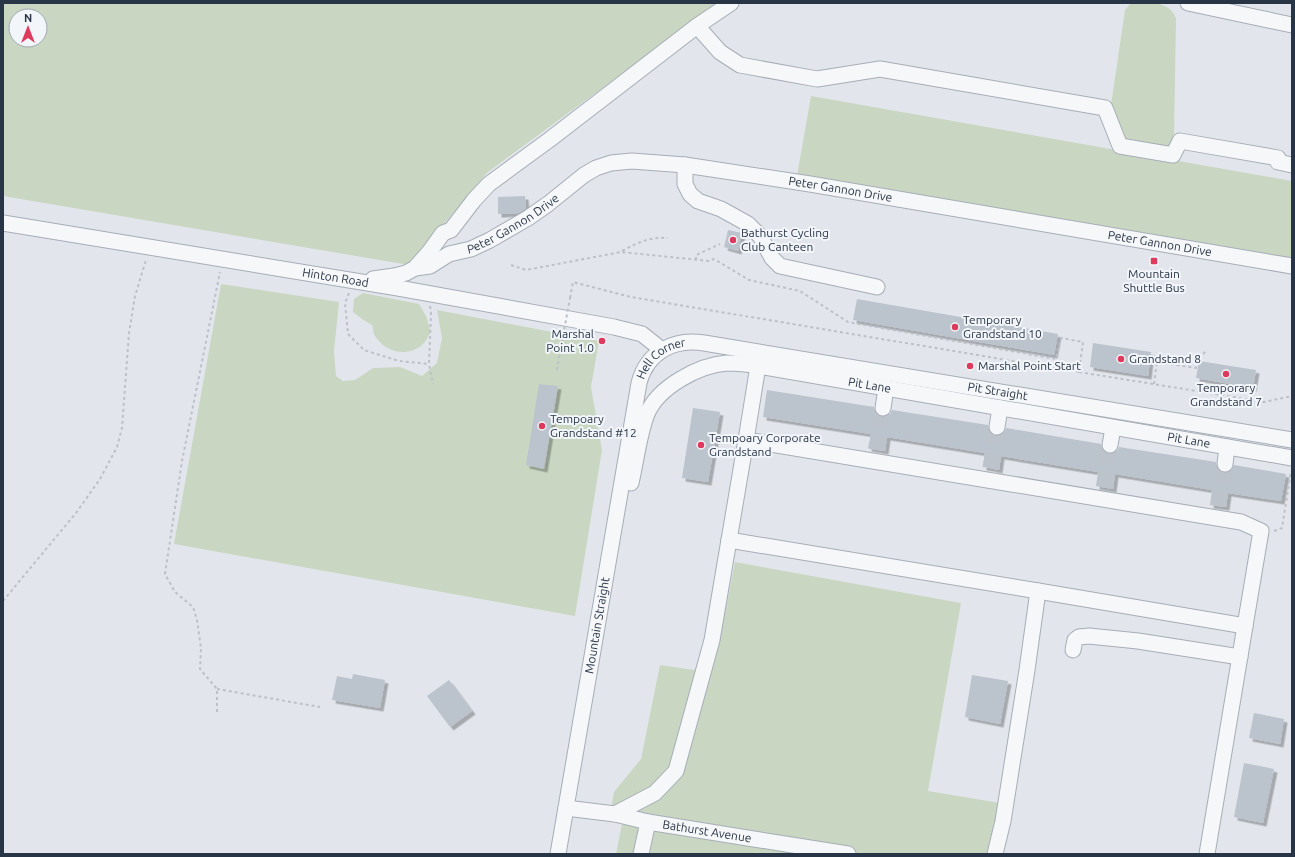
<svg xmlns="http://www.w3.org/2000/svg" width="1295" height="857" font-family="Ubuntu,sans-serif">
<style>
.green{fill:#c9d7c2;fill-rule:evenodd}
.building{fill:#bbc3cc;filter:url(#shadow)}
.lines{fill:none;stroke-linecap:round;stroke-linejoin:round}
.minor-tunnel{stroke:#bdc3cb;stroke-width:15;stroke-dasharray:15 8;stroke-linecap:butt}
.minor-casing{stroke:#a6adb7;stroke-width:17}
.path{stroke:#bcc1c7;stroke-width:2;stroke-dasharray:3 3;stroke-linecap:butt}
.minor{stroke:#f5f7f9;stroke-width:15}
.path-bridge{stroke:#bcc1c7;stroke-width:2;stroke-dasharray:3 3;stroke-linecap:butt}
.poi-dot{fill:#de3a5d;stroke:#f2f5f9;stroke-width:1.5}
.labels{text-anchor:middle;stroke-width:4;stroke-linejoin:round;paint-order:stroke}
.street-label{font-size:12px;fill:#283546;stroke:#f2f5f9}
.poi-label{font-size:12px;fill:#283546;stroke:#f2f5f9;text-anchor:start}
</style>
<defs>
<filter id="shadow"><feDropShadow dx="3.5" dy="3.5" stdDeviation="0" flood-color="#0004"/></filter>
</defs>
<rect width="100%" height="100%" fill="#e2e6ec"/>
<path class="green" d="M3,3H718L488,172L409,265L3,196ZM16,16H40V40H16Z
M1131,3C1149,3 1170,0 1176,19L1174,135L1171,151L1128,145L1110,112L1125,10Z
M811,96L1292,181V260L797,176Z
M221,284L339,302L334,351L336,376L343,381L355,380L373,368L400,367L422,376L437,363L442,338L437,310L599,341L591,387L602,450L575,616L174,544Z
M363,293L419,304L426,316L431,332C428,336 426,342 422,345C407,358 383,352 374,334C373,331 373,327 372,325L362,319L353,312L354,299Z
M735,562L961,603L928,791L1000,803L989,854H616L622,824L609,819L614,792L641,759L660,665L694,670L711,665L719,644Z"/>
<path class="building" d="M525,196L526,208L523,210L519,213L498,214V197Z
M728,230L742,233L738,251L724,247Z
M857,299L1058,334L1054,355L853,320Z
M1093,343L1151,352L1148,376L1090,367Z
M1199,361L1256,370L1253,388L1196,378Z
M539,384L558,386L544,469L526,465Z
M767,390L874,407L875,412L877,415L881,417L887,416L890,414L892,410L988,425L989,431L992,434L995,436L1001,435L1004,432L1006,428L1101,444L1102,448L1104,452L1109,454L1113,453L1117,451L1119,447L1216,462L1217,468L1220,471L1224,473L1229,472L1232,469L1234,465L1286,474L1281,501L1228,493L1226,507L1210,505L1212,490L1115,474L1113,489L1096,486L1098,472L1001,456L999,470L990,468L983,467L985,453L887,437L885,451L868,448L871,434L763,417Z
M693,408L720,412L708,482L682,478Z
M353,674L385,680L380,708L332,700L337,676L352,679Z
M972,675L1008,681L1000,724L965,717Z
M449,680L472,711L450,727L427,696Z
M1254,713L1284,719L1280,744L1249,738Z
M1244,763L1274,769L1263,823L1234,817Z"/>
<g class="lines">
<path class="minor-tunnel" d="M876,450L883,408
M990,468L997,427
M1104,487L1110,445
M1218,506L1225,464"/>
<g class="minor-casing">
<g id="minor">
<path d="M1188,3L1292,25"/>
<path d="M697,26L720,52L740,65L817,79L880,69L1105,108L1120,146L1173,155L1180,141L1278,158V162L1292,165"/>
<path d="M685,165V184L690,194L698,201L721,209L748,224L760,236L772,258L780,266L877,287"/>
<path id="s1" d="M3,223L398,288L614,327L642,334L662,350"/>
<path id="s2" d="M415,268L430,266L449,254L471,249L490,240L528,218L548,204L584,175L596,168L611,163L632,161L685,165L810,184L1292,266"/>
<path d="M373,279L394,276L406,273L415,268L430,251L443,233L451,230L474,200L489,184L549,140L697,26L731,3"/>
<path d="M883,408L886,388"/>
<path d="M997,427L1000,408"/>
<path d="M746,440L1241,522L1261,531L1245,626L1038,591L729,540Z"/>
<path d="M746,440L758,366"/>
<path d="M1110,445L1113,428"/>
<path d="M1225,464L1227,447"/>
<path id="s3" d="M631,483C636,462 639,434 647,414C658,387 699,365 727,363C737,363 747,364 758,366L1292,458"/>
<path d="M1073,650L1075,640L1079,637L1089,636L1138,641L1240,657"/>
<path id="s4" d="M566,808L615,814L648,822L848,854"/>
<path d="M615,814L655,793L676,771L712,640L729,540"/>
<path id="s5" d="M558,854L639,383C647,352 674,338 704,343L1292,440"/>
<path d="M641,854L648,822"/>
<path d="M995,854L1003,821L1027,670L1038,591"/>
<path d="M1207,854L1245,626"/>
</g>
</g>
<path class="path" d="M622,251C639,242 649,237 668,238
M696,260V255L720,244
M511,265L526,270L621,252L709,261L714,259L749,280L800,291L848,322L1056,359L1061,338L1083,342L1079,372L1264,402L1292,396
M349,293L345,303L348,334L364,350L399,361L429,364
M570,298L573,282L631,297L1079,372
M430,306L431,314L429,364L433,384
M557,370L561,347
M1154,384L1157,362L1196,368L1197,361L1206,351
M1274,531L1282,528L1291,471
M3,601L76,513L100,479L117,447L122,428L129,333L135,296L146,260
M217,689L320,707
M217,712V689L200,669L201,648L197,620L193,607L175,592L165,574L182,461L220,272"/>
<use href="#minor" class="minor"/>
<path class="path-bridge" d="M561,347L570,298"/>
</g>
<g class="poi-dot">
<circle cx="733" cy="240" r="4"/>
<rect x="1150" y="257" width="8" height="8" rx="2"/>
<circle cx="955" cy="327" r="4"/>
<circle cx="602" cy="341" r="4"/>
<circle cx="1121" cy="359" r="4"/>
<circle cx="970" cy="366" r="4"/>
<circle cx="1226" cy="374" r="4"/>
<circle cx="542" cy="426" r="4"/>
<circle cx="701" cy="445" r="4"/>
</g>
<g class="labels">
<g class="street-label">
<text dy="4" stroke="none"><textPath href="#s2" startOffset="457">Peter Gannon Drive</textPath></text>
<text dy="4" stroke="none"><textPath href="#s2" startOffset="109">Peter Gannon Drive</textPath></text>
<text dy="4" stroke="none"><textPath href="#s2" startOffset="781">Peter Gannon Drive</textPath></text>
<text dy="4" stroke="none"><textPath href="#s1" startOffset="337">Hinton Road</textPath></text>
<text dy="4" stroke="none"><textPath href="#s5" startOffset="513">Hell Corner</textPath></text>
<text dy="4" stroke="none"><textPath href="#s3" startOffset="314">Pit Lane</textPath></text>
<text dy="4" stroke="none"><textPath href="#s5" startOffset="860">Pit Straight</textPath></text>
<text dy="4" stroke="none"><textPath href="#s3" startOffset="638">Pit Lane</textPath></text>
<text dy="4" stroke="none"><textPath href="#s5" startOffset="232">Mountain Straight</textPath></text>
<text dy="4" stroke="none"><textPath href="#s4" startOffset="143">Bathurst Avenue</textPath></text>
</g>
<g class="poi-label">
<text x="741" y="237">Bathurst Cycling<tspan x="741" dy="14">Club Canteen</tspan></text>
<text x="1154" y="278" text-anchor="middle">Mountain<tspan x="1154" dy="14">Shuttle Bus</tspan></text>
<text x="963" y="324">Temporary<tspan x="963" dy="14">Grandstand 10</tspan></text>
<text x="594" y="338" text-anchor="end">Marshal<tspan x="594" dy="14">Point 1.0</tspan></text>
<text x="1129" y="363">Grandstand 8</text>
<text x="978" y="370">Marshal Point Start</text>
<text x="1226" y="392" text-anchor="middle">Temporary<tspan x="1226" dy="14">Grandstand 7</tspan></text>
<text x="550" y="423">Tempoary<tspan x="550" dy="14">Grandstand #12</tspan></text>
<text x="709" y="442">Tempoary Corporate<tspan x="709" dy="14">Grandstand</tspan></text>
</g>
</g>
<rect width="1295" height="857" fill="none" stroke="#283546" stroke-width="8"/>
<g transform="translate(28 28)"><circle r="19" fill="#f2f5f9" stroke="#a1a8b1"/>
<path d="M0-3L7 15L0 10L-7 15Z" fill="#de3a5d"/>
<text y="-6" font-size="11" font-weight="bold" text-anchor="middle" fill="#283546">N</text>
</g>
</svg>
